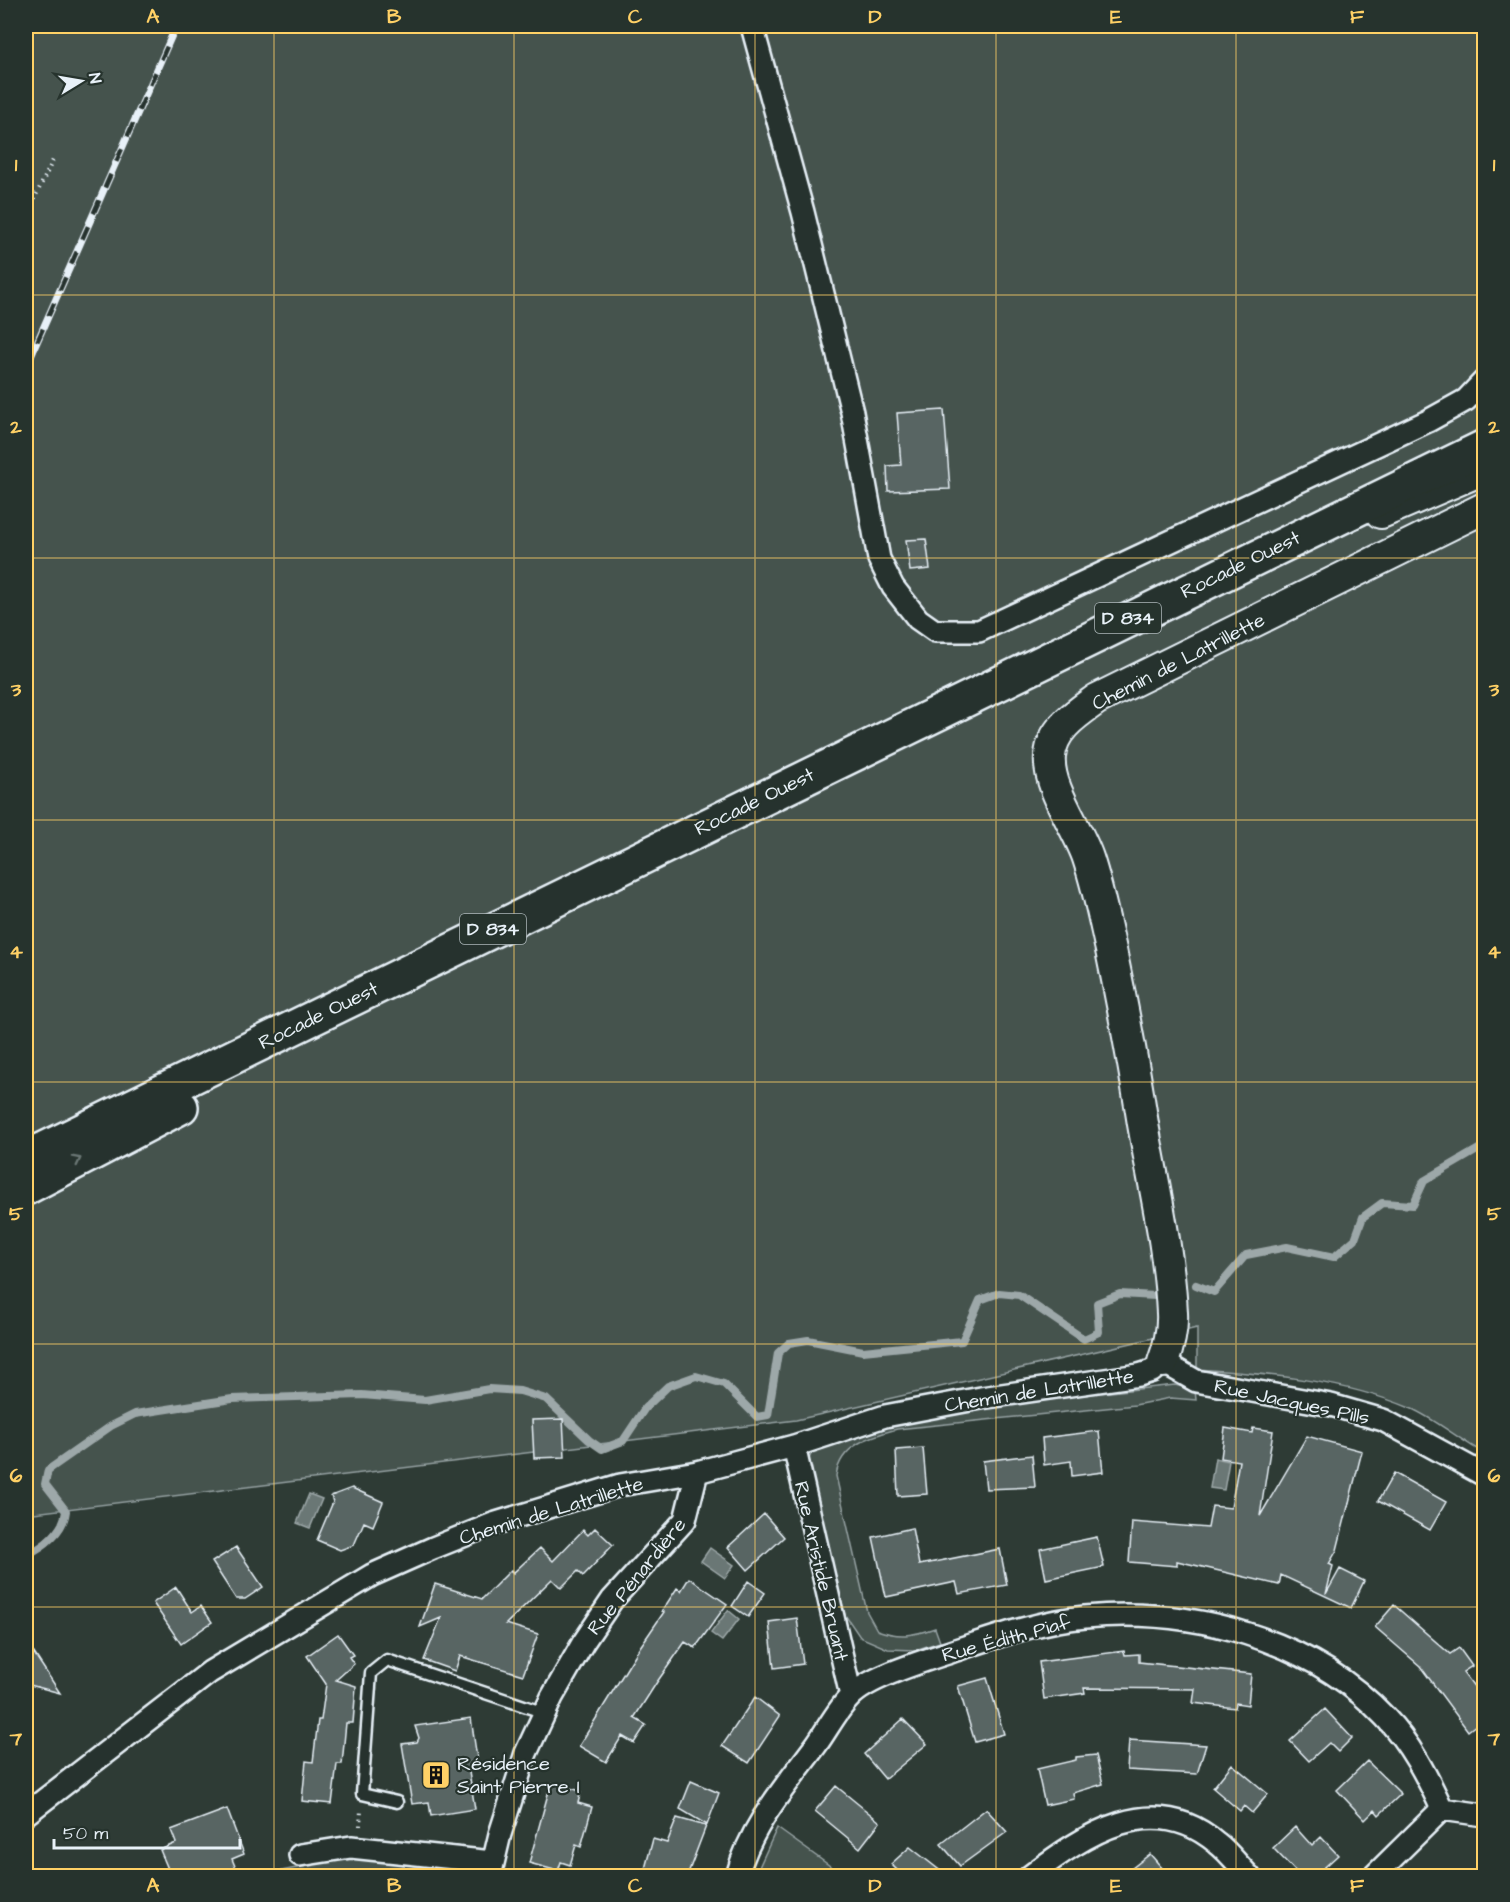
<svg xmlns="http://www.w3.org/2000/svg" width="1510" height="1902" font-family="'Architects Daughter',sans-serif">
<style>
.green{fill:#45524e;stroke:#96a2a3;stroke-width:1.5}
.water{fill:#6b7775;stroke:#9da8a9;stroke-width:1.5}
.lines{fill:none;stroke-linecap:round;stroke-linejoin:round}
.stream{stroke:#9da8a9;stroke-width:8}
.building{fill:#596563;stroke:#e8f1f8;stroke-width:1.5}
.lane-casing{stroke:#e8f1f8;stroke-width:15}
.street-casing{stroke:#e8f1f8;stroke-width:26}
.secondary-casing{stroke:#e8f1f8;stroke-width:34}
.primary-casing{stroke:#e8f1f8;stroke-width:38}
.path{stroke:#e8f1f8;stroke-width:4;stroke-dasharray:1.5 4.5;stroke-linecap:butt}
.lane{stroke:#26332d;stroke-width:10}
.street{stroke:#26332d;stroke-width:21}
.secondary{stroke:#26332d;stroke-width:30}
.primary{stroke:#26332d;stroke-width:33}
.rail-casing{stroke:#e8f1f8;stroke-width:7}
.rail{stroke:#26332d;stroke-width:4.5;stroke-dasharray:14;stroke-linecap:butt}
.oneway{stroke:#6a7674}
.grid{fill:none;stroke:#ffd166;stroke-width:1.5;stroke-opacity:0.55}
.labels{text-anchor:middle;stroke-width:4.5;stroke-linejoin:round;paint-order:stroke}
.shield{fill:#26332d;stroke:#aeb8bb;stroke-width:1.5}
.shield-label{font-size:18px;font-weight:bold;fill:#e8f1f8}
.street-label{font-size:20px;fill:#e8f1f8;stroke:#26332d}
.poi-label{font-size:20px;fill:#e8f1f8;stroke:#26332d;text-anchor:start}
.neatline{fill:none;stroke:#ffd166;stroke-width:2}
.grid-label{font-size:20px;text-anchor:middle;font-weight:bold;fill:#ffd166}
</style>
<rect width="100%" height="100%" fill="#2e3b35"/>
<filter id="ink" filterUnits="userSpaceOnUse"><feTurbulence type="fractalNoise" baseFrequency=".0167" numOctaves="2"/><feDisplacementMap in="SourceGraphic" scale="12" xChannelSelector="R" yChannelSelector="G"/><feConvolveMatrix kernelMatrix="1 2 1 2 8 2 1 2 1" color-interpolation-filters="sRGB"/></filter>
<g filter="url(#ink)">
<path class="green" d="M26,26H1484V1436L1477,1449C1455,1436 1433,1418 1410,1408C1343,1380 1269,1374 1197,1369V1328L796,1420L26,1514Z
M1175,1385L1195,1390L1196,1400L1170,1398L1135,1405L897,1429C871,1436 840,1445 836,1476L867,1612L877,1630C899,1638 912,1636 935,1628L940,1642L915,1650L888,1649L860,1637L845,1615L808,1461L813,1450L865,1427L1008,1403Z
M777,1828L844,1876H755Z
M352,1857L472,1873V1876H256Z"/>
<path class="water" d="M1215,1458L1229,1461L1224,1490L1210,1488Z
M309,1494L322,1499L310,1528L297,1523Z
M710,1548L734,1565L725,1578L701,1561Z
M728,1610L739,1619L722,1641L711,1633Z"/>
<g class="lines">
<path class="stream" d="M1196,1285L1214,1292L1246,1255L1287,1247L1334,1257L1355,1239L1363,1217L1382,1203L1413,1205L1424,1181L1484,1146
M26,1555C44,1547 64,1531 66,1511L45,1484L48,1470L111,1426L135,1414L232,1399L362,1395L425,1400L489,1389L520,1391L546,1399L589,1440L602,1449L623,1441L645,1408L668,1386L696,1376L724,1384L757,1417L768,1415L778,1353L789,1343L808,1340L863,1351L962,1341L980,1300L999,1293L1019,1295L1084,1339L1099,1332L1097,1303L1120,1294L1155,1296L1161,1291"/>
</g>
<path class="building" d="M944,410L950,489L888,491L887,466L901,465L897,413Z
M926,539L930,569L910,571L906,540Z
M563,1419L565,1457L534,1458L532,1420Z
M1225,1428L1252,1433L1253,1428L1273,1431L1260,1516L1307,1436L1362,1451L1337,1550L1329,1564L1333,1566L1326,1594L1340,1569L1364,1581L1351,1608L1281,1575L1279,1585L1177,1561V1566L1129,1562L1132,1522L1208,1528L1212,1506L1231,1508L1239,1461L1221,1458Z
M1099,1431L1103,1472L1072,1476L1071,1461L1044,1465L1042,1438Z
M923,1448L927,1494L898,1496L896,1450Z
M1032,1455L1035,1487L986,1489L983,1461Z
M1394,1473L1446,1502L1430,1530L1378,1501Z
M352,1488L383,1502L373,1526L364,1522L354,1545L340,1550L317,1540L333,1502L331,1496Z
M764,1514L784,1537L748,1570L728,1547Z
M595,1528L613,1545L583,1576L578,1571L561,1588L552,1579L506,1624L538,1634L523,1675L460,1656L455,1671L424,1660L441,1618L420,1627L435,1584L482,1599L511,1570L513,1573L540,1548L553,1561L583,1530L588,1535Z
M912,1528L919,1565L1000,1549L1007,1585L959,1594L956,1582L886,1597L873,1537Z
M1097,1537L1104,1567L1046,1579L1040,1549Z
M236,1547L263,1587L245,1599H236L212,1562Z
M689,1578L727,1604L695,1648L685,1642L657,1682L634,1718L646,1725L634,1743L622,1736L606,1762L579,1746L640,1647L664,1612L662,1611L677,1588L681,1591Z
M748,1581L765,1593L748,1617L732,1606Z
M176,1587L192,1612L201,1606L212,1622L181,1644L153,1603Z
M1394,1605L1450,1654L1459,1648L1472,1666L1463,1672L1485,1701V1718L1468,1731L1420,1666L1375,1627Z
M797,1618L803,1664L774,1668L769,1622Z
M338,1634L353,1655L349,1657L354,1664L336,1680L356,1686L353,1723H346L342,1764H337L332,1804L302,1801L306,1761L313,1762L318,1720H321L326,1684L307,1656Z
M26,1641L60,1693L26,1684Z
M1124,1651L1125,1655L1139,1654V1662L1251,1674L1248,1705L1236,1703L1235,1708L1193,1703L1195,1689L1084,1688L1085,1693L1044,1699L1039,1662Z
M987,1678L1004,1734L975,1742L958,1686Z
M755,1697L780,1716L749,1763L722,1746Z
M1325,1709L1352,1738L1338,1752L1329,1743L1309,1761L1290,1741Z
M471,1718L478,1765L468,1766L475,1809L431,1816L429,1802L412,1804L402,1744L417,1742L419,1738L415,1726Z
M903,1719L927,1744L885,1779L864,1754Z
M1129,1740L1206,1745L1197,1774L1127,1770Z
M1096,1755L1103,1784L1073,1793L1074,1799L1045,1805L1037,1769L1076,1760V1757Z
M1367,1761L1401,1794L1379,1815L1375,1810L1365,1820L1337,1790Z
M1232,1764L1268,1794L1252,1813L1244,1806L1240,1811L1213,1788Z
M691,1781L719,1793L707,1825L680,1809Z
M551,1783L581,1791L578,1803L592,1807L581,1847L576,1845L570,1865L561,1862L558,1871L529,1863Z
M836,1786L880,1822L860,1848L815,1811Z
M227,1809L244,1854L232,1859L239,1876H171L160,1850L176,1843L171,1830Z
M986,1809L1007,1832L960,1866L941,1844Z
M677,1818L706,1826L687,1876H643L653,1839L667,1843Z
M1295,1827L1312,1846L1321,1837L1338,1855L1315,1876H1300L1273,1848Z
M910,1847L947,1876H903L891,1864Z
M1150,1854L1169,1876H1122Z"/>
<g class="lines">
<g class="lane-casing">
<path id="lane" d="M397,1802L362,1794L371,1673L387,1660L545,1713"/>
</g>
<g class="street-casing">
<path id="street" d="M752,26L803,212L852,412L879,559L893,587L918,619L935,631H979L1428,421L1466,400L1484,381
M794,1446L851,1696
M1442,1809L1484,1815
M26,1814L210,1672L372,1575L433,1548L493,1524L620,1485L697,1472L794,1446L885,1416L981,1398L1139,1375L1152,1371L1163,1362L1196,1381L1331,1405L1383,1420L1484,1475
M300,1855L351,1847L492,1862
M490,1876L500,1834L526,1753L552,1697L583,1643L612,1600L685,1520L697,1472
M737,1876C751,1825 785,1787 816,1745C827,1730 837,1710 850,1697C869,1676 934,1658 962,1648C1001,1635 1043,1621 1085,1617C1191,1607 1310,1638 1385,1717C1410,1743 1427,1776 1442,1809
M1030,1876C1084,1835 1153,1788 1217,1843C1229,1852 1238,1865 1249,1876
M1374,1876L1442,1809"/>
</g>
<g class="secondary-casing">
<path id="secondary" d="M1381,513L1484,469
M1163,1362C1169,1346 1173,1330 1172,1313C1169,1250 1154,1187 1143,1124C1134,1066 1123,1008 1111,950C1104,919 1098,888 1088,858C1078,828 1047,788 1050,756C1052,729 1076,714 1097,699L1484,508"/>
</g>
<g class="primary-casing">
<path id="primary" d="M26,1158L1484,447
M26,1188L181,1107"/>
</g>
<path class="path" d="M26,216L54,158
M360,1826L361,1810"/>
<use href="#lane" class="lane"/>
<use href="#street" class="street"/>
<use href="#secondary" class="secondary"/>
<use href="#primary" class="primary"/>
<g class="rail-casing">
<path id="rail" d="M26,367L176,26"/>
</g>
<use href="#rail" class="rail"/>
</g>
<defs><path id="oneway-chevron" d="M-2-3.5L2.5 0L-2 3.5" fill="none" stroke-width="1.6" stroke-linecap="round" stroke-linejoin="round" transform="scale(1.5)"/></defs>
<use class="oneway" href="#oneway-chevron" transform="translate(77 1160) rotate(-27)"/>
</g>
<path class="grid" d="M274,26V1876M514,26V1876M755,26V1876M996,26V1876M1236,26V1876M26,295H1484M26,558H1484M26,820H1484M26,1082H1484M26,1344H1484M26,1607H1484"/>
<defs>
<g id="building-square" transform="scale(1.5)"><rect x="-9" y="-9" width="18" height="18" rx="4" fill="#ffd166" stroke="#26332d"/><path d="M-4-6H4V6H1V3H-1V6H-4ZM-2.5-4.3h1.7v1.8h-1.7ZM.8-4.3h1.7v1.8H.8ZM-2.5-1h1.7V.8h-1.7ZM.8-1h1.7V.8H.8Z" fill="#111"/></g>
</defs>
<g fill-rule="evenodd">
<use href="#building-square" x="436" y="1775"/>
</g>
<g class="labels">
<g class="shield">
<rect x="1095" y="603" width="66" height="30" rx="4.5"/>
<rect x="460" y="914" width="66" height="30" rx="4.5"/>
</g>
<g class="shield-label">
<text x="1128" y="624">D 834</text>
<text x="493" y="935">D 834</text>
</g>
<g class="street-label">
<text transform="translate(1240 564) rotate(-26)" y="7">Rocade Ouest</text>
<text transform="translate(1178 661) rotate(-27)" y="7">Chemin de Latrillette</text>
<text transform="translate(754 801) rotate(-26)" y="7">Rocade Ouest</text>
<text transform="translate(318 1015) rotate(-26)" y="7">Rocade Ouest</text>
<text transform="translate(1039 1390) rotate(-9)" y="7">Chemin de Latrillette</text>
<text transform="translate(1292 1401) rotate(12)" y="7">Rue Jacques Pills</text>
<text transform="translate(551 1510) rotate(-17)" y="7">Chemin de Latrillette</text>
<text transform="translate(822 1571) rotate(77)" y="7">Rue Aristide Bruant</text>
<text transform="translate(636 1576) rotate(-51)" y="7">Rue Pénardière</text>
<text transform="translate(1006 1638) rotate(-15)" y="7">Rue Édith Piaf</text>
</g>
<g class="poi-label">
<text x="457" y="1770">Résidence<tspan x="457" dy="23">Saint Pierre I</tspan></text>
</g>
</g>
<rect width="1510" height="1902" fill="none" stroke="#26332d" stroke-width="66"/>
<g transform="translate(81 81) rotate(79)" stroke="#26332d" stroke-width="4.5" paint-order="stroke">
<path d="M0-4.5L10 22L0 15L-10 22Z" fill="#e8f1f8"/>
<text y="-9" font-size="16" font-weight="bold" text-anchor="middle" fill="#e8f1f8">N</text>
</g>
<path d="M54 1839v9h186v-9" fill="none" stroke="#e8f1f8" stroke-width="3"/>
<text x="63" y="1839" font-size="18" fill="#e8f1f8" stroke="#26332d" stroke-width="4.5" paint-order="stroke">50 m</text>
<rect x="33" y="33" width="1444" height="1836" class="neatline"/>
<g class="grid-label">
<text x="153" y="23">A</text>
<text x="394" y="23">B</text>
<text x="635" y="23">C</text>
<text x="875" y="23">D</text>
<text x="1116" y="23">E</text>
<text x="1357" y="23">F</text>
<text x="16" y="171">1</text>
<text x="1494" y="171">1</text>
<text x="16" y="433">2</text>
<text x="1494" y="433">2</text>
<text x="16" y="696">3</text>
<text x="1494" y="696">3</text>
<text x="16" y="958">4</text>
<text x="1494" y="958">4</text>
<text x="16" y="1220">5</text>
<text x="1494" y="1220">5</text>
<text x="16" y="1482">6</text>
<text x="1494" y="1482">6</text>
<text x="16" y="1745">7</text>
<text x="1494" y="1745">7</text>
<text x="153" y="1892">A</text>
<text x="394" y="1892">B</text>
<text x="635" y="1892">C</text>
<text x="875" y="1892">D</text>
<text x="1116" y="1892">E</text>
<text x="1357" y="1892">F</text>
</g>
</svg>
